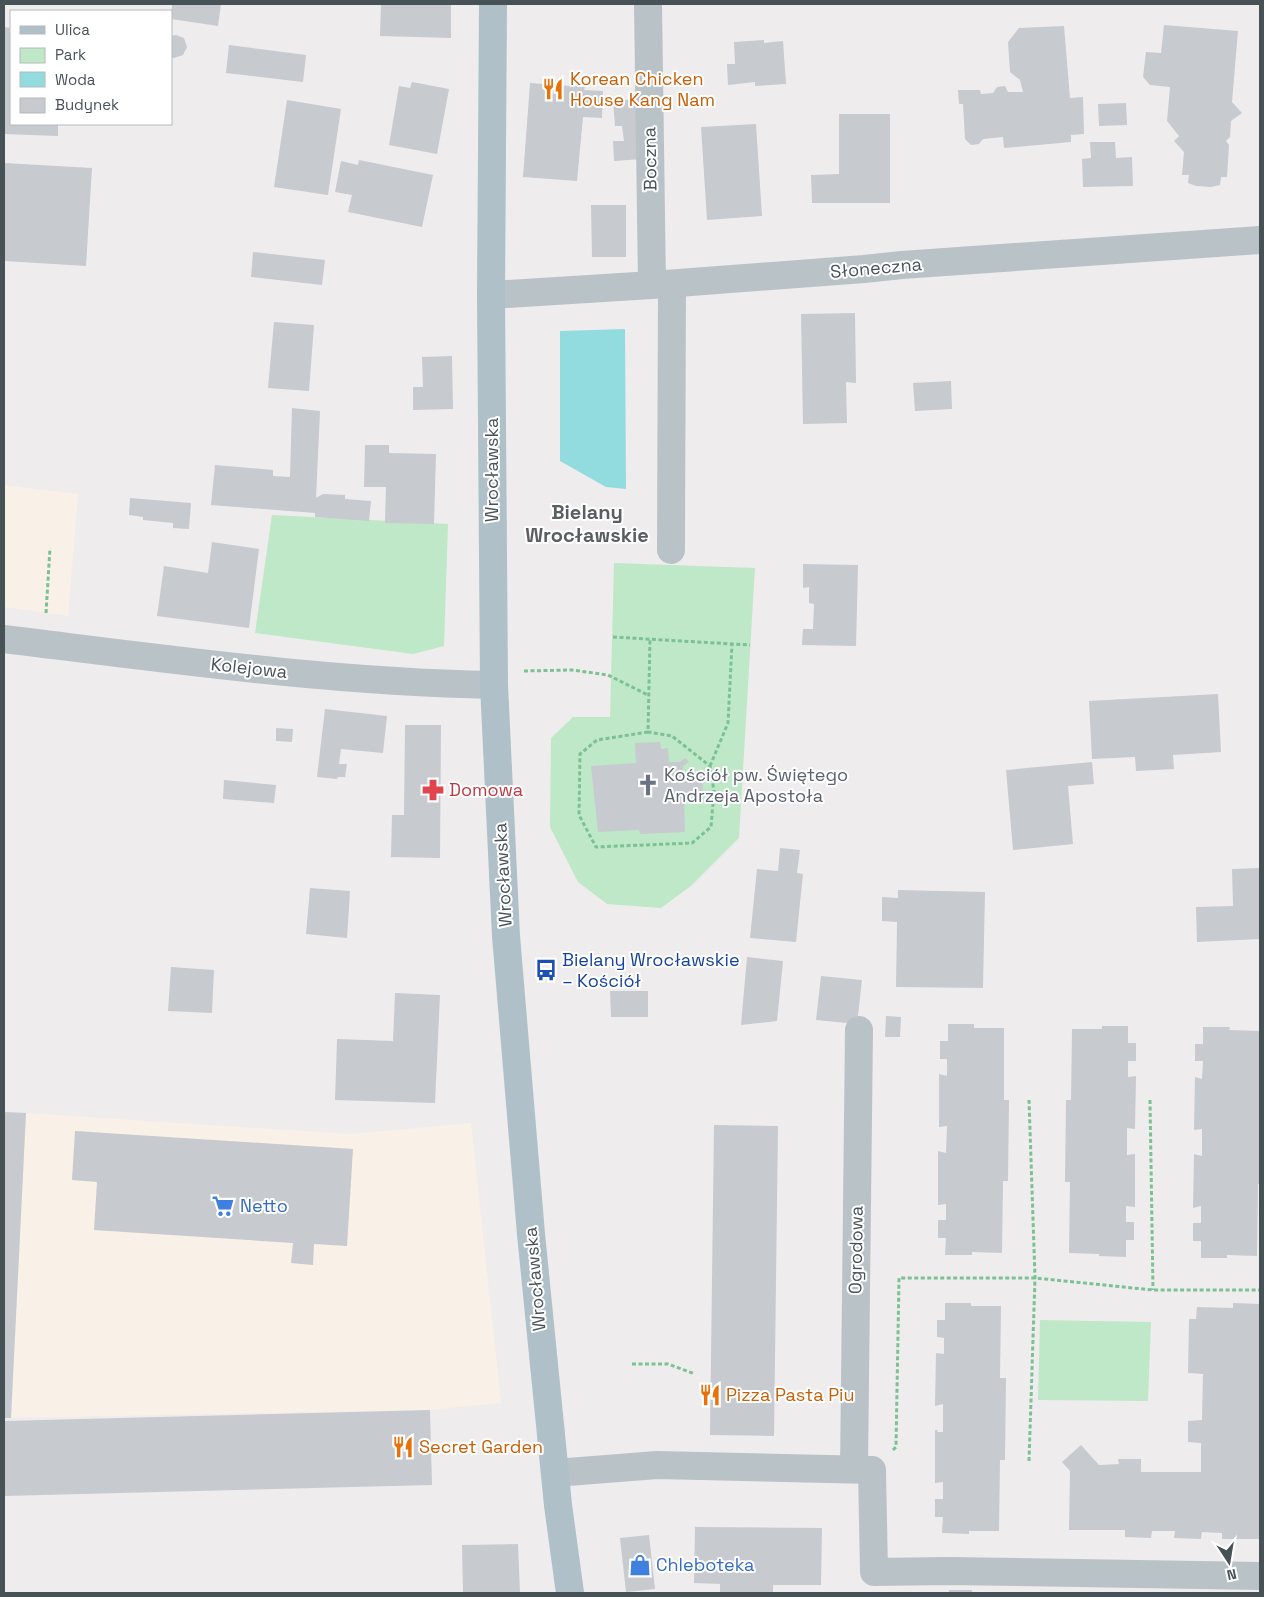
<svg xmlns="http://www.w3.org/2000/svg" width="1264" height="1597" font-family="'Space Grotesk',sans-serif">
<style>
.commercial{fill:#f9f0e7}
.green{fill:#bfe8c8}
.water{fill:#92dce0}
.building{fill:#c7cacf}
.lines{fill:none;stroke-linecap:round;stroke-linejoin:round}
.path{stroke:#7cc193;stroke-width:3;stroke-dasharray:4 2.5;stroke-linecap:butt}
.minor{stroke:#b9c3c7;stroke-width:28}
.major{stroke:#afc0c8;stroke-width:28}
.labels{text-anchor:middle;stroke-width:4;stroke-linejoin:round;paint-order:stroke}
.food-label{font-size:18px;fill:#c56008;stroke:#fff;text-anchor:start}
.street-label{font-size:18px;fill:#475257;stroke:#fff}
.worship-label{font-size:18px;fill:#5b616d;stroke:#fff;text-anchor:start}
.health-label{font-size:18px;fill:#be3a42;stroke:#fff;text-anchor:start}
.transit-label{font-size:18px;fill:#164399;stroke:#fff;text-anchor:start}
.shop-label{font-size:18px;fill:#366cbe;stroke:#fff;text-anchor:start}
.quarter-label{font-size:20px;font-weight:bold;fill:#5a5e60;stroke:#fff}
</style>
<rect width="100%" height="100%" fill="#efeced"/>
<path class="commercial" d="M4,485L78,494L68,616L4,607Z
M26,1113L350,1134L471,1123L501,1403L430,1410L11,1418Z"/>
<path class="green" d="M272,515L448,524L444,646L413,654L255,633Z
M614,563L755,568L739,838L691,886L661,908L607,904L578,882L550,827L551,738L573,717H610Z
M1040,1320L1151,1322L1148,1401L1038,1400Z"/>
<path class="water" d="M625,329L626,489L606,487L560,461V331Z"/>
<path class="building" d="M172,4H221L218,26L171,19Z
M381,4H451V38L380,36Z
M1164,25L1238,31L1232,102L1242,113L1231,121L1230,137L1226,141L1229,145L1227,177H1221L1220,185L1211,187L1196,186L1188,183L1189,175H1182L1184,152L1174,141L1179,136L1167,121L1170,87L1150,85L1143,77L1146,52L1161,53Z
M1064,26L1070,98L1083,97L1084,134L1071,135V142L1004,148L1003,137L983,139L979,144L971,145L965,139L963,104H959L958,90H980L981,94L993,93L997,87L1005,86L1008,92H1023L1020,80L1010,72L1008,42L1019,28Z
M4,27L11,28V124H58V136L4,134Z
M176,35L184,38L187,47L183,55L174,58L171,57V36Z
M764,40V43L783,41L786,84L755,86V82L728,85L727,64H735L734,42Z
M229,45L306,55L303,82L226,73Z
M412,82L449,89L437,154L389,145L399,86L410,88Z
M530,83L585,87L584,90L603,91L602,118L583,117L577,181L523,177Z
M638,99L642,159L614,161L613,141H624L622,126H615L613,101Z
M287,100L341,109L328,195L274,187Z
M1126,103L1127,125L1099,126L1098,104Z
M839,114H890V203H812L811,175L839,174Z
M756,124L762,216L707,220L701,127Z
M1090,142H1115L1116,158L1132,157L1133,186L1083,187L1082,159L1091,158Z
M359,160L433,175L422,227L348,212L352,195L335,192L341,161L358,165Z
M4,163L92,168L86,266L4,261Z
M591,205H626V257H592Z
M253,252L325,260L322,285L251,277Z
M855,313L856,383L846,382L847,423L803,424L801,314Z
M274,322L314,325L309,391L268,388Z
M452,356L453,409L413,410V387H423L422,357Z
M951,381L952,409L915,411L913,383Z
M292,408L320,411L316,498L323,494L345,495V499L371,501L369,521L315,517V513L211,505L215,465L273,470V476L290,477Z
M365,445H389V453L436,454L434,524L385,523L386,487H364Z
M130,498L191,503L189,529L173,528V523L143,520V517L129,515Z
M212,542L259,549L249,628L157,616L164,566L208,573Z
M803,564L858,565L856,646L802,645L803,629H813L814,604L809,603V587L803,588Z
M1218,694L1221,752L1173,755L1174,769L1136,771L1135,757L1092,759L1089,701Z
M325,709L387,716L383,753L341,749L339,764H347L345,777H338L337,779L317,777Z
M405,725H441L440,858L391,857L392,815H404Z
M276,728L293,729L292,742L276,741Z
M660,742L661,749L668,748L669,762H680L685,758L689,762L683,766V772L702,773L703,796L684,797L685,832L640,834L639,830L598,832L591,766L636,763L635,743Z
M1092,762L1094,784L1068,786L1073,844L1013,850L1006,770Z
M224,780L276,785L274,803L223,799Z
M780,848L800,850L797,873L803,874L796,942L750,938L757,869L778,871Z
M1260,868V939L1197,942L1196,907L1233,906L1232,869Z
M310,888L350,891L347,938L306,934Z
M898,890L985,892L983,988L896,987L897,922L882,921V897L898,898Z
M747,957L783,961L777,1021L741,1025Z
M171,967L214,970L212,1013L168,1011Z
M821,976L862,980L857,1024L816,1020Z
M610,991H648V1017H611Z
M395,993L440,995L435,1103L335,1100L337,1039L393,1041Z
M886,1016L901,1017L900,1037H885Z
M948,1024H974V1028H1004V1100H1009L1008,1181H1003L1002,1253L972,1252V1255H945L946,1238H938V1220H946V1204L938,1205V1151L946,1153L947,1126L939,1127V1074L947,1076V1059H940V1041H948Z
M1102,1026H1128V1043H1136V1061H1128V1077L1136,1076L1135,1129L1127,1128V1155L1135,1154V1207L1126,1206V1222H1134V1240H1126V1257L1099,1256V1254L1069,1253L1070,1182H1065L1066,1100H1071L1072,1029H1102Z
M1203,1027H1230L1229,1030L1260,1031V1184H1258L1257,1256L1227,1255V1258H1201V1241H1193V1223H1201V1206L1193,1208L1194,1154L1202,1156V1129L1194,1130L1195,1077L1202,1079L1203,1061H1195V1044H1203Z
M4,1112L26,1113L11,1418H4Z
M714,1125L778,1126L774,1436L710,1435Z
M75,1131L353,1149L347,1246L314,1244L313,1265L291,1263L293,1243L94,1230L97,1182L72,1180Z
M945,1303H971V1306H1001L1000,1378H1006L1005,1460H1000L999,1531H969V1534L942,1533L943,1517H935V1499H943V1482L935,1483V1430H938L937,1432H943V1404L935,1406L936,1353L944,1354V1338L937,1337V1320H945Z
M1233,1303L1260,1304V1507H1259V1539H1222V1533L1202,1532L1201,1539L1174,1538L1175,1531H1152L1151,1538L1125,1537V1530H1069L1070,1471L1062,1462L1081,1445L1099,1465L1119,1464L1118,1459H1141V1472H1201V1443L1188,1442V1421L1202,1420L1203,1374L1188,1373L1189,1319H1196L1197,1307L1233,1308Z
M430,1410L432,1485L4,1496V1421Z
M695,1527L822,1528L821,1585H773V1593H720V1584L694,1583Z
M649,1535L655,1589L626,1592L620,1538Z
M518,1544L520,1593H463L462,1545Z
M949,1590H972V1593H949Z"/>
<g class="lines">
<path class="path" d="M46,613L50,548
M613,637L750,645
M524,671L572,670L608,675L648,695
M648,732L597,740L580,754L579,815L596,847L692,843L711,827L714,791L710,766L672,736L648,732L650,639
M710,766L728,723L732,644
M1150,1100L1153,1290
M632,1364H668L695,1374
M893,1450L896,1447L899,1278H1035L1153,1290H1260
M1029,1461L1035,1278L1029,1100"/>
<path class="minor" d="M648,4L652,285
M491,295L652,285L864,269L902,265L1260,240
M671,550L672,284
M4,639C167,659 330,682 494,685
M854,1469L859,1030
M555,1473L657,1465L872,1470L874,1572L949,1571L1260,1576"/>
<path class="major" d="M493,4L491,295L494,685L506,936L531,1234L558,1505L570,1593"/>
</g>
<defs>
<g id="restaurant-bare" transform="scale(1.725)"><path d="M-5-6h1v4h1v-4h1v4h1v-4h1v5L-1.5 .5V6h-2V.5L-5-1ZM5-6V6H3V1.5H1.5Q1.5-4 5-6Z" fill="#e8710a" stroke="#fff" stroke-width="2.5" paint-order="stroke"/></g>
<g id="church-bare" transform="scale(1.725)"><path d="M-1.2-6h2.4v3.5h3.3v2.4h-3.3V6h-2.4V-.1h-3.3v-2.4h3.3Z" fill="#6b7280" stroke="#fff" stroke-width="2.5" paint-order="stroke"/></g>
<g id="pharmacy-bare" transform="scale(1.725)"><path d="M-2-6h4v4h4v4h-4v4h-4v-4h-4v-4h4Z" fill="#e0444e" stroke="#fff" stroke-width="2.5" paint-order="stroke"/></g>
<g id="bus-bare" transform="scale(1.725)"><path d="M-5-6H5V4H4V6H2V4H-2V6H-4V4H-5ZM-3.5-4V0h7V-4ZM-3.5 1.2v1.5H-2V1.2ZM2 1.2v1.5H3.5V1.2Z" fill="#1a4fb4" stroke="#fff" stroke-width="2.5" paint-order="stroke"/></g>
<g id="supermarket-bare" transform="scale(1.725)"><path d="M-6-5.5h2.5l.6 2H6L4.5 2H-2.5L-4.4-4H-6ZM-1.5 3.2a1.3 1.3 0 1 0 .1 0ZM3 3.2a1.3 1.3 0 1 0 .1 0Z" fill="#3f7fe0" stroke="#fff" stroke-width="2.5" paint-order="stroke"/></g>
<g id="shop-bare" transform="scale(1.725)"><path d="M-5-2.5h2.3a2.7 3.5 0 0 1 5.4 0H5L5.5 6h-11ZM-1.5-2.5h3a1.5 2.3 0 0 0-3 0Z" fill="#3f7fe0" stroke="#fff" stroke-width="2.5" paint-order="stroke"/></g>
</defs>
<g fill-rule="evenodd">
<use href="#restaurant-bare" x="553" y="89"/>
<use href="#church-bare" x="648" y="785"/>
<use href="#pharmacy-bare" x="433" y="790"/>
<use href="#bus-bare" x="546" y="970"/>
<use href="#supermarket-bare" x="223" y="1206"/>
<use href="#restaurant-bare" x="710" y="1395"/>
<use href="#restaurant-bare" x="403" y="1447"/>
<use href="#shop-bare" x="640" y="1565"/>
</g>
<g class="labels">
<g class="food-label">
<text x="570" y="85">Korean Chicken<tspan x="570" dy="21">House Kang Nam</tspan></text>
<text x="726" y="1401">Pizza Pasta Piu</text>
<text x="419" y="1453">Secret Garden</text>
</g>
<g class="street-label">
<text transform="translate(650 159) rotate(-91)" y="6">Boczna</text>
<text transform="translate(876 268) rotate(-5)" y="6">Słoneczna</text>
<text transform="translate(492 470) rotate(-90)" y="6">Wrocławska</text>
<text transform="translate(249 668) rotate(6)" y="6">Kolejowa</text>
<text transform="translate(503 875) rotate(-93)" y="6">Wrocławska</text>
<text transform="translate(856 1250) rotate(-89)" y="6">Ogrodowa</text>
<text transform="translate(535 1279) rotate(-95)" y="6">Wrocławska</text>
</g>
<g class="worship-label">
<text x="664" y="781">Kościół pw. Świętego<tspan x="664" dy="21">Andrzeja Apostoła</tspan></text>
</g>
<g class="health-label">
<text x="449" y="796">Domowa</text>
</g>
<g class="transit-label">
<text x="562" y="966">Bielany Wrocławskie<tspan x="562" dy="21">– Kościół</tspan></text>
</g>
<g class="shop-label">
<text x="240" y="1212">Netto</text>
<text x="656" y="1571">Chleboteka</text>
</g>
<g class="quarter-label">
<text x="587" y="519">Bielany<tspan x="587" dy="23">Wrocławskie</tspan></text>
</g>
</g>
<rect width="1264" height="1597" fill="none" stroke="#475257" stroke-width="10"/>
<rect x="10" y="10" width="162" height="115" fill="#ffffff" stroke="#b5babc"/>
<rect x="20" y="26" width="25" height="8" fill="#afc0c8" stroke="#b5babc"/>
<text x="55" y="35" font-size="15" fill="#475257">Ulica</text>
<rect x="20" y="48" width="25" height="15" fill="#bfe8c8" stroke="#b5babc"/>
<text x="55" y="60" font-size="15" fill="#475257">Park</text>
<rect x="20" y="72" width="25" height="15" fill="#92dce0" stroke="#b5babc"/>
<text x="55" y="85" font-size="15" fill="#475257">Woda</text>
<rect x="20" y="98" width="25" height="15" fill="#c7cacf" stroke="#b5babc"/>
<text x="55" y="110" font-size="15" fill="#475257">Budynek</text>
<g transform="translate(1229 1562) rotate(168)" stroke="#ffffff" stroke-width="4" paint-order="stroke">
<path d="M0-4L9 19L0 12L-9 19Z" fill="#475257"/>
<text y="-8" font-size="14" font-weight="bold" text-anchor="middle" fill="#475257">N</text>
</g>
</svg>
